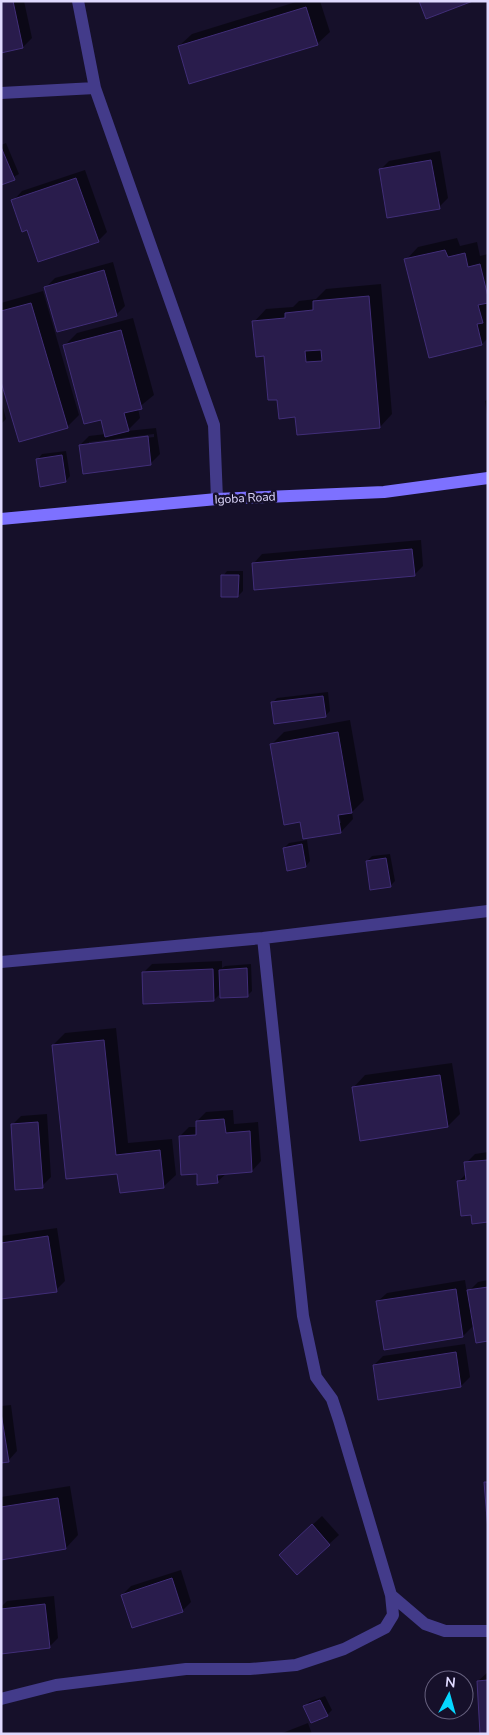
<svg xmlns="http://www.w3.org/2000/svg" width="489" height="1735" font-family="'Nunito Sans',sans-serif">
<style>
.shadow{fill:#0007;fill-rule:evenodd}
.building{fill:#291c4c;stroke:#412e78;fill-rule:evenodd}
.lines{fill:none;stroke-linecap:round;stroke-linejoin:round}
.street{stroke:#433b8a;stroke-width:12}
.secondary{stroke:#7d71ff;stroke-width:12}
.labels{text-anchor:middle;stroke-width:5;stroke-linejoin:round;paint-order:stroke}
.street-label{font-size:12px;fill:#e0daff;stroke:#16102a}
</style>
<rect width="100%" height="100%" fill="#16102a"/>
<path class="shadow" d="M1,1H24L32,38L23,47L1,52Z
M299,1H320L330,32L317,44L179,46L192,34Z
M6,143L19,174L1,184V145Z
M440,151L448,198L439,207L380,170L389,161Z
M85,170L107,232L98,241L28,229L13,201L22,191Z
M457,238L460,246L477,242L480,256L488,254V338L482,344L430,356L406,260L418,247Z
M113,262L125,306L116,315L46,287L55,278Z
M381,284L392,414L380,427L296,416L279,398L254,322L266,309L293,307L299,301L316,299L326,289Z
M43,291L79,415L67,427L1,377V303Z
M133,318L154,395L138,408L140,418L127,431L156,428L160,454L150,464L80,445L89,436L106,434L102,418L65,345L77,333ZM154,434V437L89,445V442Z
M1,399L6,419L1,424Z
M488,399V421L485,401Z
M66,451L70,476L66,481L38,459L42,454Z
M421,540L423,566L414,575L253,564L262,554Z
M227,571H243V591L238,596L223,576Z
M328,692L330,711L325,716L272,703L277,698Z
M350,720L364,800L352,812L353,819L341,832L301,820L272,744L284,732ZM336,809H338L341,823H338Z
M307,840L310,861L306,866L284,848L289,843Z
M390,854L395,881L390,886L367,861L372,856Z
M222,961V968L225,966L251,964L252,991L248,995L221,993L214,1000L143,973L152,964Z
M116,1028L128,1143L172,1139L176,1175L163,1187L119,1172L53,1045L65,1033Z
M452,1063L460,1114L448,1126L353,1088L365,1075Z
M233,1110L234,1124L258,1122L261,1161L252,1171L227,1173L217,1182L198,1173L180,1136L189,1127H197V1121L206,1112Z
M47,1114L51,1177L42,1186L12,1125L21,1116Z
M488,1152V1221L472,1213L458,1182L467,1173L466,1163L475,1154Z
M57,1228L65,1281L56,1290L1,1298V1236Z
M465,1280L467,1293L478,1282L488,1280V1340L474,1325L463,1336L377,1302L387,1293Z
M465,1344L470,1377L461,1386L374,1365L383,1356Z
M11,1405L17,1451L8,1461H1V1406Z
M70,1486L78,1535L66,1548L1,1558V1497Z
M322,1516L339,1535L297,1573L290,1546Z
M181,1570L191,1602L182,1611L122,1595L131,1586Z
M54,1596L58,1638L49,1647L1,1641V1607L7,1601Z
M488,1672V1734L478,1681Z
M325,1696L332,1710L327,1715L305,1707L309,1702Z
M308,1723L312,1734H280Z"/>
<path class="building" d="M1,1H13L23,48L1,53Z
M419,1H473L426,19Z
M306,7L318,45L189,84L178,46Z
M1,147L15,180L1,185Z
M431,160L440,209L387,218L379,169Z
M76,178L99,242L38,262L27,230L22,232L11,200Z
M445,250L448,257L465,253L468,267L480,264L488,297V303L478,305L483,323L477,324L482,345L429,358L404,259Z
M104,270L117,316L57,332L44,287Z
M369,296L380,428L297,435L295,417L279,419L277,400H268L264,356L256,357L252,321L285,318V313L313,310V301ZM321,350L322,361L306,362L305,351Z
M31,303L68,428L19,442L1,382V311Z
M121,330L142,409L124,413L129,431L105,437L101,420L84,424L63,345Z
M148,436L151,465L83,474L79,445Z
M62,455L66,482L40,487L36,459Z
M412,549L415,576L254,590L252,563Z
M221,575H239L238,597H221Z
M323,696L326,717L274,724L271,702Z
M338,732L352,813L338,815L341,833L303,839L300,822L284,825L270,744Z
M302,844L306,867L287,871L283,848Z
M386,858L391,887L370,890L366,861Z
M247,968L248,997L220,998L219,970Z
M213,969L214,1001L143,1004L142,972Z
M104,1040L116,1155L160,1150L164,1188L120,1193L117,1174L66,1179L52,1045Z
M440,1075L448,1127L360,1141L352,1087Z
M224,1119L226,1133L250,1131L252,1172L217,1175L218,1183L197,1185V1174L181,1175L179,1136L196,1135V1121Z
M38,1122L43,1188L15,1190L11,1124Z
M488,1160V1222L472,1224L471,1215L461,1216L457,1181L466,1180L464,1162Z
M48,1236L57,1292L1,1299V1243Z
M488,1287V1341L476,1343L467,1290Z
M456,1289L463,1337L384,1350L376,1301Z
M456,1352L461,1387L378,1400L373,1365Z
M1,1413L9,1462L1,1463Z
M484,1482H488V1531Z
M58,1498L66,1549L1,1560V1507Z
M312,1524L330,1545L297,1575L279,1555Z
M172,1578L183,1612L132,1628L121,1595Z
M45,1604L50,1648L1,1654V1609Z
M488,1680V1734H480L477,1681Z
M320,1700L328,1716L311,1723L303,1706Z"/>
<g class="lines">
<path class="street" d="M78,1L95,88L214,425L217,499
M1,93L95,88
M1,962L263,938L488,911
M391,1595L425,1624L445,1631H488
M1,1699L56,1685L186,1669H250L296,1665L344,1649L385,1628L393,1615L391,1595L339,1420L332,1399L316,1377L303,1316L263,938"/>
<path class="secondary" d="M1,519L217,499L384,492L488,478"/>
</g>
<g class="labels">
<g class="street-label">
<text transform="translate(245 498) rotate(-3)" y="4">Igoba Road</text>
</g>
</g>
<rect width="489" height="1735" fill="none" stroke="#e0daff" stroke-width="5"/>
<g transform="translate(449 1695) rotate(6)"><circle r="24" fill="#16102a" stroke="#67617f"/>
<path d="M0-4L9 19L0 12L-9 19Z" fill="#06d7ff"/>
<text y="-8" font-size="14" font-weight="bold" text-anchor="middle" fill="#e0daff">N</text>
</g>
</svg>
